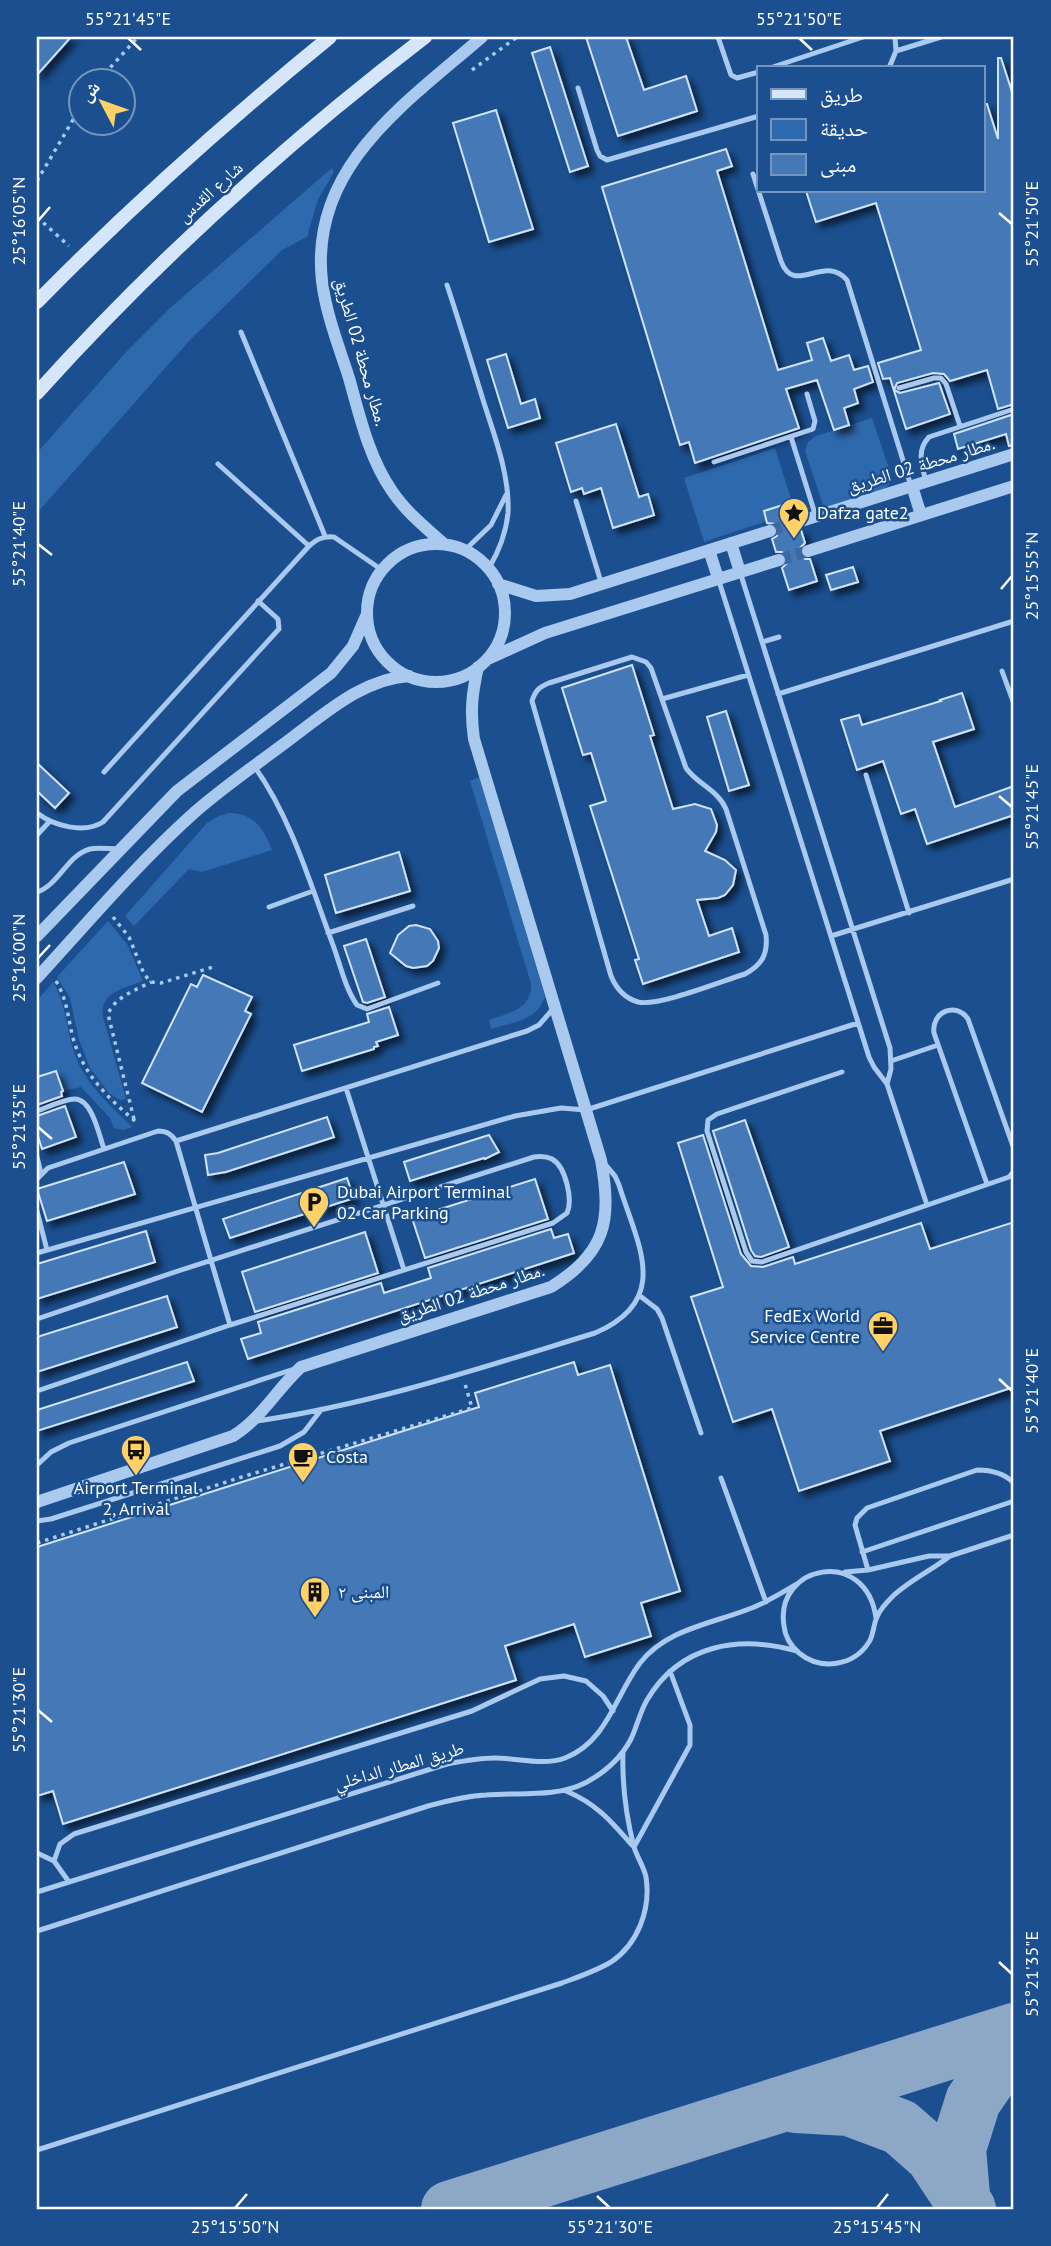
<svg xmlns="http://www.w3.org/2000/svg" width="1051" height="2246" font-family="'PT Sans','Noto Naskh Arabic',sans-serif">
<style>
.green{fill:#2e69ad}
.lines{fill:none;stroke-linecap:round;stroke-linejoin:round}
.taxiway{stroke:#8da7c7;stroke-width:56}
.building{fill:#4478b7;stroke:#cfe3fa;stroke-width:2;filter:url(#shadow)}
.tertiary-tunnel{stroke:#3d69a0;stroke-width:12;stroke-dasharray:12 6;stroke-linecap:butt}
.path{stroke:#a9c9ee;stroke-width:3.5;stroke-dasharray:3.5 5;stroke-linecap:butt}
.service{stroke:#a9c9ee;stroke-width:5}
.tertiary{stroke:#a9c9ee;stroke-width:12}
.secondary{stroke:#d6e6fa;stroke-width:14}
.ticks{fill:none;stroke:#fff;stroke-width:2.5}
.labels{text-anchor:middle;stroke-width:5;stroke-linejoin:round;paint-order:stroke}
.street-label{font-size:18px;fill:#fff;stroke:#1b4f8f}
.poi-label{font-size:18px;fill:#fff;stroke:#1b4f8f;text-anchor:start}
.neatline{fill:none;stroke:#fff;stroke-width:2.5}
.ticks-label{font-size:18px;text-anchor:middle;fill:#fff}
</style>
<defs>
<filter id="shadow"><feDropShadow dx="5.5" dy="5.5" stdDeviation="3.5" flood-color="#0009"/></filter>
</defs>
<rect width="100%" height="100%" fill="#1b4f8f"/>
<path class="green" d="M332,168L334,172L318,199L307,237L282,250L190,340L37,513V453L43,446L128,350L170,308Z
M872,418L892,477L890,483L885,489L824,508L805,451L808,442L816,436Z
M775,448L792,502L764,511L767,521L704,542L684,478Z
M480,777L545,997C537,1021 513,1022 491,1029L489,1020C508,1013 532,1010 531,984L470,781Z
M229,813C254,813 264,829 272,850L202,872L189,869L134,926L125,916L207,823L219,816Z
M108,921L127,944L143,981C125,988 99,992 103,1017L126,1099L120,1100L109,1093L90,1068L79,1040L70,998L57,977Z
M53,982C67,1005 66,1031 75,1055C86,1085 110,1105 132,1127L124,1130L114,1128L110,1118L81,1087L63,1091L56,1071L37,1077V1001Z"/>
<g class="lines">
<path class="taxiway" d="M796,2105L849,2108L900,2127L933,2156L968,2209
M963,2207L958,2149L973,2101L1007,2052L1014,2048
M449,2209L1014,2031"/>
</g>
<path class="building" d="M37,37H71L37,75Z
M586,37H626L644,90L686,76L697,111L618,136Z
M550,47L588,166L570,172L532,53Z
M998,58H1001L1014,98V404L998,409L987,370L950,381L944,374L933,373L897,383L894,390L900,393L939,383L950,414L906,429L890,378L883,379L878,363L921,350L876,203L816,222L806,191H983V104H987L998,139Z
M496,110L533,229L489,242L453,123Z
M726,149L732,166L717,171L778,370L812,360L807,343L823,338L831,361L849,355L854,370L868,366L873,382L854,389L858,403L844,408L849,425L834,430L817,380L786,389L799,428L695,463L689,442L680,445L602,187Z
M506,354L521,404L535,399L540,418L508,428L487,360Z
M1014,414V445L1009,446L1006,434L958,449L954,434Z
M616,424L639,497L648,494L654,515L613,528L601,488L584,494L582,488L571,492L556,443Z
M792,502L796,514L791,517L790,524L793,529L801,530L805,543L800,548V554L805,559H810L817,581L789,590L782,568L787,563V557L782,552H776L772,539L777,536L778,529L775,524L767,523L764,511Z
M853,567L858,582L831,590L826,575Z
M632,665L654,735L650,736L673,809L695,804L711,809L717,825L716,832L705,851L725,860L736,870L733,885L725,895L718,898L697,900L709,936L732,928L739,952L643,984L635,960L639,959L590,806L606,801L591,753L583,755L562,688Z
M962,693L974,729L933,742L955,807L1014,786V815L927,844L915,809L901,814L883,761L857,770L841,720L859,715L862,725L941,701L940,700Z
M726,711L749,785L729,791L707,717Z
M37,763L69,793L55,808L37,791Z
M399,852L410,891L336,913L325,875Z
M416,925L430,929L438,941L439,948L433,961L427,966L413,968L406,966L390,953L398,935L409,926Z
M366,939L385,997L367,1003L363,1002L344,946Z
M203,975L252,997L245,1011L251,1014L202,1112L142,1083L191,984L197,987Z
M389,1007L398,1035L376,1042L378,1046L374,1047V1049L302,1071L294,1045L369,1022L367,1014Z
M56,1071L63,1091L61,1092L62,1096L37,1105V1077Z
M65,1106L76,1137L42,1149L37,1133V1116Z
M327,1117L334,1137L226,1172L208,1175L205,1155L218,1153Z
M745,1120L789,1247L761,1257L755,1256L751,1250L713,1131Z
M489,1135L499,1152L485,1159L484,1158L410,1181L404,1162Z
M703,1135L741,1254L751,1266L763,1267L793,1257L795,1264L921,1223L930,1249L1014,1222V1387L880,1431L890,1461L799,1491L772,1409L733,1422L691,1297L723,1287L678,1143Z
M124,1162L135,1194L47,1221L37,1189Z
M347,1178L354,1198L230,1238L223,1219Z
M535,1179L548,1219L425,1258L412,1218Z
M551,1229L554,1238L568,1234L574,1253L248,1359L241,1339L261,1333L258,1322L381,1283L384,1293L431,1278L428,1268Z
M146,1231L155,1262L37,1299V1264Z
M365,1232L378,1273L255,1312L242,1272Z
M167,1296L177,1327L37,1372V1337Z
M187,1362L194,1381L37,1431V1410Z
M574,1362L578,1375L610,1365L680,1591L641,1603L651,1636L585,1657L574,1624L505,1646L516,1680L63,1824L53,1791L37,1796V1547L479,1407L475,1393Z"/>
<g class="lines">
<path class="tertiary-tunnel" d="M770,531L798,522
M779,560L808,551"/>
<path class="path" d="M472,70L517,37
M99,80L138,37
M37,181L80,108
M37,217L69,246
M113,917L129,937L144,974L151,982L161,983L213,967
M56,981C67,999 68,1018 73,1038C83,1074 108,1098 135,1121
M134,1119L108,1014C115,997 136,990 151,982
M37,1543L245,1476L472,1408L465,1384"/>
<path class="service" d="M718,37L731,75L737,78L759,72
M896,51L941,37
M770,68L863,37
M889,68L896,51L895,37
M578,88L597,150L600,156L607,160L759,116
M753,174L781,261C794,297 824,253 847,280L911,486
M447,285C460,324 472,364 484,403C495,437 510,477 508,513C506,534 499,551 489,568
M241,332L325,536
M899,388L934,378H941L946,384L960,426
M791,437L816,517
M714,462L813,429L815,421L807,394
M218,464L309,546
M926,482C922,465 916,451 929,437L1014,409
M576,501L601,582
M465,550L491,525L506,495
M740,572L890,1048L891,1069L887,1084
M718,578L869,1057L874,1067L887,1084L927,1205
M762,642L779,637
M632,657L646,662L651,668L686,768C697,784 718,790 726,809L766,935C768,954 762,965 745,974C722,981 658,1007 638,1002C624,998 616,988 611,976L532,701C535,691 539,687 549,683Z
M1002,671L1014,704
M778,694L1014,621
M662,699L748,675
M254,766C291,817 311,886 333,945C340,964 345,988 357,1005L367,1009L438,983
M104,772L309,546C317,539 323,536 334,537L382,570
M866,775L909,913
M37,813C54,826 84,834 103,822L279,629L278,619L258,601
M37,835L50,821
M37,892C59,885 67,855 90,849C99,847 109,849 119,849
M269,907L313,891
M328,933L413,906
M831,936L1014,879
M891,1061L938,1045
M842,1072L717,1114L708,1120L707,1131L746,1252L752,1261L762,1262L1009,1177L1014,1171
M346,1088L404,1270
M37,1111C48,1107 62,1100 74,1099C92,1098 99,1135 104,1149
M176,1141L527,1031L539,1025L553,1009
M37,1157L41,1173
M37,1179L48,1168L158,1131C167,1131 171,1134 176,1141L230,1325
M987,1184L934,1033C931,1012 956,1001 968,1019L1014,1149
M37,1211L47,1250
M37,1253L515,1116L561,1108L586,1110L858,1023
M640,1296L657,1309L662,1318L701,1433
M37,1319L181,1270L534,1157C540,1156 546,1156 552,1159C566,1167 573,1200 567,1213L553,1223L230,1325L37,1391
M257,1421C373,1404 484,1367 595,1333C672,1300 638,1246 619,1185L615,1176L603,1162
M37,1465L51,1452L69,1443L291,1370
M721,1478L766,1602
M37,1521L51,1519L280,1446L304,1432L321,1410
M862,1552L1014,1501
M868,1570L855,1525L857,1518L867,1508L977,1470C992,1470 1004,1473 1014,1483
M845,1572L868,1570L929,1556H950L1014,1535
M876,1618C866,1546 774,1565 784,1626C785,1636 791,1646 799,1653C821,1671 854,1666 869,1642C874,1634 873,1625 877,1617C880,1609 887,1602 893,1596C910,1580 932,1570 950,1556
M566,1791C597,1804 611,1821 632,1845
M634,1847L690,1745V1725L670,1671
M37,1853L54,1861L69,1882
M54,1861L60,1844L74,1834L472,1711L540,1679L564,1676L586,1681L603,1696L613,1711
M37,1892L447,1764C463,1761 479,1758 495,1758C517,1758 544,1766 565,1758C607,1742 615,1696 640,1663C667,1629 711,1624 749,1609C766,1603 781,1593 797,1584
M37,1931L428,1806C447,1801 466,1796 486,1795C518,1792 555,1798 585,1783C604,1773 621,1758 631,1739C637,1726 640,1712 647,1700C680,1644 739,1635 797,1651
M37,2150L562,1983C578,1977 596,1971 611,1962C638,1944 651,1909 646,1877C644,1867 637,1857 634,1847C626,1816 622,1784 623,1752"/>
<path class="tertiary" d="M912,486L921,515
M798,522L1014,454
M731,543L740,572
M444,544C426,528 406,512 392,491C369,458 360,417 349,378C339,347 326,314 322,281C309,167 406,103 482,37
M367 613a69 69 0 1 1 138 0a69 69 0 1 1-138 0Z
M709,550L718,578
M808,551L1014,486
M498,584L536,596L570,594L770,531
M490,658L545,633L779,560
M37,936L177,791L331,673L353,646L367,614
M37,978C88,922 138,863 195,812C226,785 260,762 293,737C328,711 364,679 409,676
M37,1502L233,1436C261,1419 277,1389 301,1367L551,1287C606,1253 612,1221 601,1160L474,739C470,711 472,694 478,667"/>
<path class="secondary" d="M37,302C129,208 228,120 330,37
M37,393C155,262 285,144 425,37"/>
</g>
<path class="ticks" d="M128,38L141,50M799,38L812,50M999,213L1012,224M38,221L50,207M38,544L52,555M1001,589L1012,576M999,796L1012,807M38,958L50,945M38,1127L52,1139M999,1379L1012,1391M38,1710L52,1722M999,1962L1012,1974M597,2196L610,2208M235,2208L247,2194M877,2208L888,2194"/>
<defs>
<g id="sight-pin" transform="scale(1.575)"><path d="M0 17L-7.5 6A9.5 9.5 0 1 1 7.5 6Z" fill="#ffd166" stroke="#1b4f8f"/><path d="M0-6L1.8-2.2L6-1.7L2.9 1.2L3.7 5.4L0 3.3L-3.7 5.4L-2.9 1.2L-6-1.7L-1.8-2.2Z" fill="#111"/></g>
<g id="parking-pin" transform="scale(1.575)"><path d="M0 17L-7.5 6A9.5 9.5 0 1 1 7.5 6Z" fill="#ffd166" stroke="#1b4f8f"/><path d="M-3.5-5.5H1a3.5 3.5 0 0 1 0 7H-1V5.5H-3.5ZM-1-3.4V-.6H.8a1.4 1.4 0 0 0 0-2.8Z" fill="#111"/></g>
<g id="office-pin" transform="scale(1.575)"><path d="M0 17L-7.5 6A9.5 9.5 0 1 1 7.5 6Z" fill="#ffd166" stroke="#1b4f8f"/><path d="M-6-3h4V-5.5h4V-3h4V5H-6ZM-1-4.5V-3h2v-1.5ZM-6 0V1H6V0Z" fill="#111"/></g>
<g id="bus-pin" transform="scale(1.575)"><path d="M0 17L-7.5 6A9.5 9.5 0 1 1 7.5 6Z" fill="#ffd166" stroke="#1b4f8f"/><path d="M-5-6H5V4H4V6H2V4H-2V6H-4V4H-5ZM-3.5-4V0h7V-4ZM-3.5 1.2v1.5H-2V1.2ZM2 1.2v1.5H3.5V1.2Z" fill="#111"/></g>
<g id="cafe-pin" transform="scale(1.575)"><path d="M0 17L-7.5 6A9.5 9.5 0 1 1 7.5 6Z" fill="#ffd166" stroke="#1b4f8f"/><path d="M-5.5-4.5H6V0H3Q3 3.5 0 3.5H-2.5Q-5.5 3.5-5.5 0ZM3-3.2v2h1.7v-2ZM-6 4.5H4V6H-6Z" fill="#111"/></g>
<g id="building-pin" transform="scale(1.575)"><path d="M0 17L-7.5 6A9.5 9.5 0 1 1 7.5 6Z" fill="#ffd166" stroke="#1b4f8f"/><path d="M-4-6H4V6H1V3H-1V6H-4ZM-2.5-4.3h1.7v1.8h-1.7ZM.8-4.3h1.7v1.8H.8ZM-2.5-1h1.7V.8h-1.7ZM.8-1h1.7V.8H.8Z" fill="#111"/></g>
</defs>
<g fill-rule="evenodd">
<use href="#sight-pin" x="794" y="513"/>
<use href="#parking-pin" x="314" y="1202"/>
<use href="#office-pin" x="883" y="1326"/>
<use href="#bus-pin" x="136" y="1450"/>
<use href="#cafe-pin" x="303" y="1457"/>
<use href="#building-pin" x="315" y="1592"/>
</g>
<g class="labels">
<g class="street-label">
<text transform="translate(210 192) rotate(-42)" y="6">شارع القدس</text>
<text transform="translate(361 352) rotate(74)" y="6">مطار محطة 02 الطريق.</text>
<text transform="translate(921 465) rotate(-17)" y="6">مطار محطة 02 الطريق.</text>
<text transform="translate(471 1293) rotate(-18)" y="6">مطار محطة 02 الطريق.</text>
<text transform="translate(399 1766) rotate(-16)" y="6">طريق المطار الداخلي</text>
</g>
<g class="poi-label">
<text x="817" y="519">Dafza gate2</text>
<text x="337" y="1198">Dubai Airport Terminal<tspan x="337" dy="21">02 Car Parking</tspan></text>
<text x="860" y="1322" text-anchor="end">FedEx World<tspan x="860" dy="21">Service Centre</tspan></text>
<text x="326" y="1463">Costa</text>
<text x="136" y="1494" text-anchor="middle">Airport Terminal<tspan x="136" dy="21">2, Arrival</tspan></text>
<text x="338" y="1598">المبنى ٢</text>
</g>
</g>
<rect width="1051" height="2246" fill="none" stroke="#1b4f8f" stroke-width="77"/>
<rect x="757" y="66" width="228" height="126" fill="#1b4f8f" stroke="#7695bc" stroke-width="2"/>
<rect x="771" y="89" width="35" height="10" fill="#d6e6fa" stroke="#7695bc" stroke-width="2"/>
<text x="820" y="102" font-size="21" fill="#ffffff">طريق</text>
<rect x="771" y="119" width="35" height="21" fill="#2e69ad" stroke="#7695bc" stroke-width="2"/>
<text x="820" y="136" font-size="21" fill="#ffffff">حديقة</text>
<rect x="771" y="154" width="35" height="21" fill="#4478b7" stroke="#7695bc" stroke-width="2"/>
<text x="820" y="172" font-size="21" fill="#ffffff">مبنى</text>
<g transform="translate(102 102) rotate(311)"><circle r="33" fill="#1b4f8f" stroke="#7695bc" stroke-width="2"/>
<path d="M0-5L12 26L0 18L-12 26Z" fill="#ffd166"/>
<text y="-10" font-size="19" font-weight="bold" text-anchor="middle" fill="#ffffff">ش</text>
</g>
<rect x="38" y="38" width="974" height="2170" class="neatline"/>
<g class="ticks-label">
<text x="128" y="25">55°21'45"E</text>
<text x="799" y="25">55°21'50"E</text>
<text transform="translate(19 221) rotate(-90)" y="6">25°16'05"N</text>
<text transform="translate(1032 224) rotate(-90)" y="6">55°21'50"E</text>
<text transform="translate(19 544) rotate(-90)" y="6">55°21'40"E</text>
<text transform="translate(1032 576) rotate(-90)" y="6">25°15'55"N</text>
<text transform="translate(1032 807) rotate(-90)" y="6">55°21'45"E</text>
<text transform="translate(19 958) rotate(-90)" y="6">25°16'00"N</text>
<text transform="translate(19 1127) rotate(-90)" y="6">55°21'35"E</text>
<text transform="translate(1032 1391) rotate(-90)" y="6">55°21'40"E</text>
<text transform="translate(19 1710) rotate(-90)" y="6">55°21'30"E</text>
<text transform="translate(1032 1974) rotate(-90)" y="6">55°21'35"E</text>
<text x="235" y="2233">25°15'50"N</text>
<text x="610" y="2233">55°21'30"E</text>
<text x="877" y="2233">25°15'45"N</text>
</g>
</svg>
